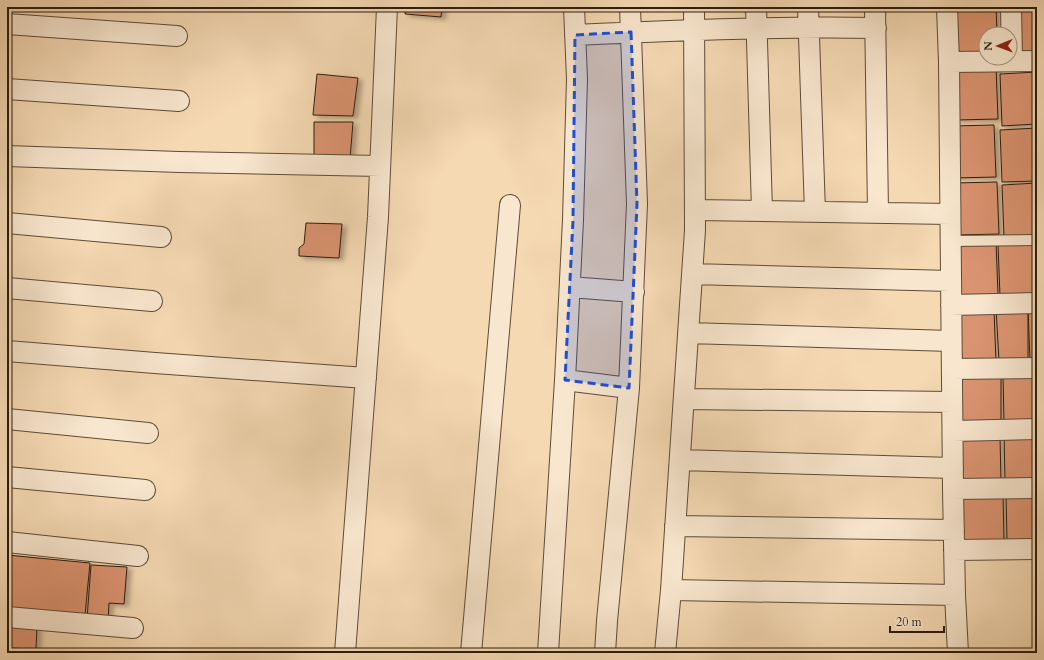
<svg xmlns="http://www.w3.org/2000/svg" width="1044" height="660" font-family="Cardo,serif">
<style>
.building{fill:#db9471;stroke:#2b1c0f;filter:url(#shadow)}
.lines{fill:none;stroke-linecap:round;stroke-linejoin:round}
.service-casing{stroke:#5e4b38;stroke-width:12}
.minor-casing{stroke:#5e4b38;stroke-width:22}
.service{stroke:#f8e6ce;stroke-width:10}
.minor{stroke:#f8e6ce;stroke-width:20}
.marked{fill:#1d4ed8;fill-opacity:0.2;stroke:#1d4ed8;stroke-width:3;stroke-dasharray:8 5;stroke-linejoin:round}
</style>
<defs>
<filter id="shadow"><feDropShadow dx="4.5" dy="2.5" stdDeviation="2" flood-color="#0004"/></filter>
</defs>
<rect width="100%" height="100%" fill="#f5d9b3"/>
<filter id="stains"><feTurbulence type="fractalNoise" baseFrequency=".005" numOctaves="4"/><feColorMatrix values="0 0 0 0 .2 0 0 0 0 .09 0 0 0 0 .02 0 0 0 .5 -.17"/></filter>
<radialGradient id="worn" r=".72"><stop offset=".6" stop-color="#630" stop-opacity="0"/><stop offset="1" stop-color="#630" stop-opacity=".3"/></radialGradient>
<path class="building" d="M406,7H442L441,17L405,14Z
M996,7L997,34H986V58L957,60L955,8Z
M1037,8V56L1017,58V9Z
M996,66L998,119L956,120L954,68Z
M1037,72V124L1002,126L1000,74Z
M317,74L358,78L353,116L313,115Z
M314,122H353L350,159L314,158Z
M994,125L996,177L955,178L952,126Z
M1037,128V181L1002,182L1000,130Z
M997,182L999,234L957,235L955,183Z
M1037,183V235L1004,237L1002,185Z
M306,223L342,224L339,258L299,256V248L304,244Z
M996,242L998,294L956,296L954,244Z
M1037,243V295L1000,296L998,244Z
M996,308L1028,309V359L999,361Z
M1028,309H1037V361H1030Z
M994,310L996,362L954,363L952,311Z
M1003,374L1037,375V422L1004,423Z
M957,375L1001,376V423L958,424Z
M1004,433H1037V481H1005Z
M957,435L1000,436L1001,483L957,484Z
M959,493L1003,494L1004,541L960,542Z
M1006,493L1037,494V541L1007,542Z
M7,555L90,563L85,615L7,608Z
M91,565L127,567L124,604L109,603L108,621L87,619Z
M7,624L37,626L36,649L7,648Z"/>
<g class="lines">
<g class="service-casing">
<path id="service" d="M950,241L1037,240"/>
</g>
<g class="minor-casing">
<path id="minor" d="M756,7L762,211
M808,7L815,212
M875,7L878,213
M947,7L949,62L953,489L955,595L958,653
M1011,7L1012,61
M7,24L177,36
M575,35C675,30 775,26 876,28
M949,62L1037,61
M7,89L179,101
M7,156L179,162L380,166
M695,210L950,214
M7,223L161,237
M692,274L950,281
M570,287L634,292
M7,288L152,301
M951,305L1037,303
M688,333L951,341
M7,351L155,363L366,378
M952,369L1037,368
M565,380L629,388
M684,399L952,402
M7,419L148,433
M953,431L1037,429
M680,460L953,468
M7,477L145,490
M953,489L1037,488
M675,526L954,530
M7,542L138,556
M954,550L1037,549
M671,590L955,595
M7,617L133,628
M345,653L378,217L387,7
M471,653L510,205
M548,653L565,380L573,220L577,79L574,7
M605,653L607,621L629,388L637,204L630,7
M665,653L671,590L695,230L694,7"/>
</g>
<use href="#service" class="service"/>
<use href="#minor" class="minor"/>
</g>
<path class="marked" d="M631,32L637,204L629,388L565,380L573,220L575,35Z"/>
<rect width="1044" height="660" fill="none" stroke="#f5d9b3" stroke-width="24"/>
<rect x="8" y="8" width="1028" height="644" fill="none" stroke="#2b1c0f" stroke-width="2"/>
<rect x="12" y="12" width="1020" height="636" fill="none" stroke="#2b1c0f"/>
<g transform="translate(998 46) rotate(269)"><circle r="19" fill="#f8e6ce" stroke="#a69582"/>
<path d="M0-3L7 15L0 10L-7 15Z" fill="#8f2418"/>
<text y="-6" font-size="11" font-weight="bold" text-anchor="middle" fill="#2b1c0f">N</text>
</g>
<path d="M890 626v6h54v-6" fill="none" stroke="#2b1c0f" stroke-width="2"/>
<text x="896" y="626" font-size="12" fill="#2b1c0f" stroke="#f8e6ce" stroke-width="3" paint-order="stroke">20 m</text>
<rect width="100%" height="100%" filter="url(#stains)"/>
<rect width="100%" height="100%" fill="url(#worn)"/>
</svg>
